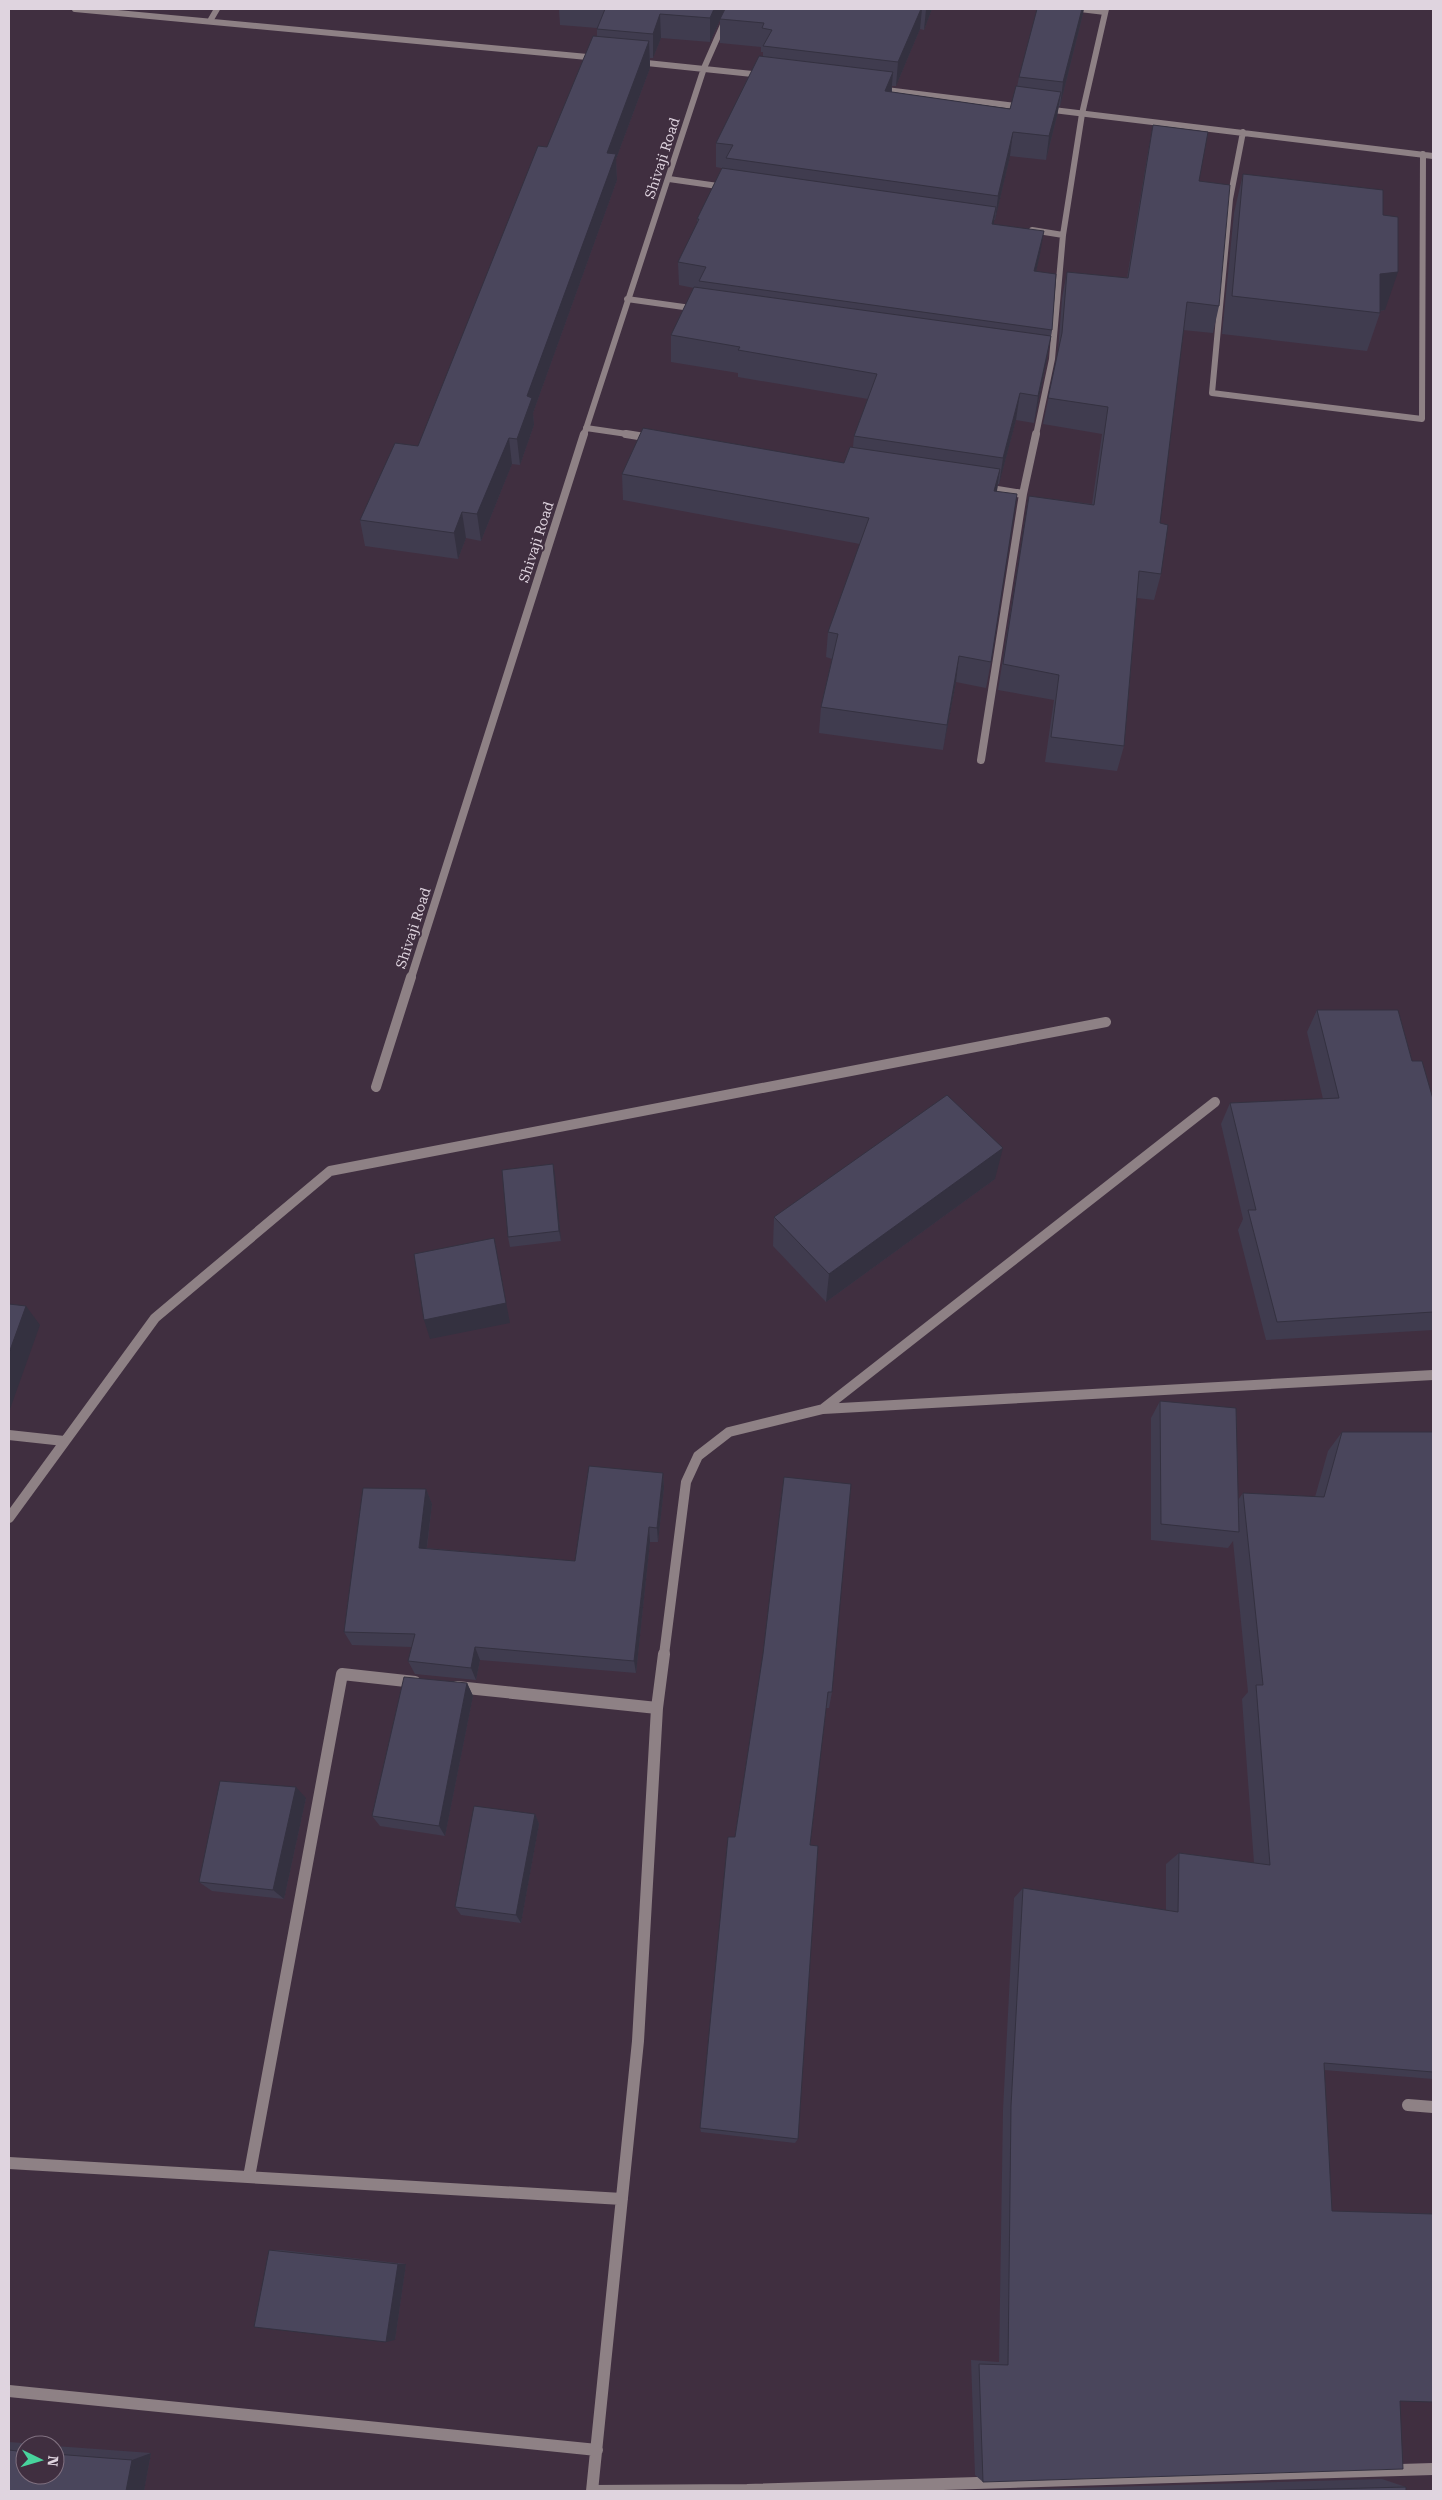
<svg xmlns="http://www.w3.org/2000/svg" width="1442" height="2500" font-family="'Roboto Serif',serif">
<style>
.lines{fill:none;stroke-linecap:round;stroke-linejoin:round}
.lane-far1{stroke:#8e8185;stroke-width:6}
.lane{stroke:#8e8185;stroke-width:8}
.street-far3{stroke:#8e8185;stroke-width:6}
.street-far2{stroke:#8e8185;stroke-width:8}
.street-far1{stroke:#8e8185;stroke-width:10}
.street{stroke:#8e8185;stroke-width:12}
.wall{fill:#403c4f}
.shaded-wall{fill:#343140}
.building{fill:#4a465c;stroke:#343140}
.labels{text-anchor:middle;stroke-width:4;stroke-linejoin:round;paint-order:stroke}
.far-street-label{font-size:14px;fill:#dfd4df;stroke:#402f40}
</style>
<rect width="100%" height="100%" fill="#402f40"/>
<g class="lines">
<path class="lane-far1" d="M1080,9L1105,12
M669,179L725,187
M1032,230L1063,235
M627,299L698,309
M586,428L634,435
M1036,435L1052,359L1063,235L1082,114L1106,9"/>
<path class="lane" d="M626,434L651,438
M985,488L1023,494
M981,760L1023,494L1036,434"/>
<path class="street-far3" d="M75,9L598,58
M210,21L217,9
M637,62L762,75
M878,89L1023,107
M1045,109L1433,156
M1243,132L1230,199L1212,393L1422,419L1423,154
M584,435L704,68L730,9"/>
<path class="street-far2" d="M411,978L584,434"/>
<path class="street-far1" d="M376,1087L411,977
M823,1409L1215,1102
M9,1435L64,1441
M9,1518L155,1318L330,1171L1106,1022
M664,1655L686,1482L698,1456L729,1432L823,1409L1433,1375"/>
<path class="street" d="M457,1687L657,1708
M1408,2105L1433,2107
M9,2163L622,2199
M249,2177L342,1674L415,1682
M9,2391L597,2450
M592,2491L638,2041L657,1708L664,1654
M592,2491L747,2490L1433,2469"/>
</g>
<path class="wall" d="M559,9H725L710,42L661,38L653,58H650V68L616,159L617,180L533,413L534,425L520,465L512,464L481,541L466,538L458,559L365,546L360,520L418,446L547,147L597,37V28L560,25Z
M725,9H932L924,30L920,29L896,86H892V92L1010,109L1017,87L1019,77L1083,14L1060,106H1059L1057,116L1046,160L1010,156L995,220H994V224L1040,254L1036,271L1052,330L1046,363L1034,423L1016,420L999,484H998L997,491L991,662L986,688L956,682L943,750L819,733L821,707L832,659L826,657L828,632L860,544L623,500L622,474L844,463L853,447L854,436L868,399L738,377V373L671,362V335L694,288L679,285L678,262L697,224V219L726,169L716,167V143L763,56V52H761V47L720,43V19Z
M1153,125L1199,181L1219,306L1213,333L1183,330L1160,523L1161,574L1154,600L1137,598L1124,746L1117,771L1045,762L1054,700L998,690L1029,496L1092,504L1102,434L1043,424L1058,352L1062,298L1067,272L1127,278L1148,152Z
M1243,174L1385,310L1380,311V313L1367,351L1222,334L1234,213Z
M1317,1010L1412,1061L1433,1099V1330L1266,1340L1238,1230L1243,1219L1221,1124L1230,1103L1323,1099L1307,1032Z
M553,1164L561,1241L510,1247L508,1237Z
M995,1179L826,1302L773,1246L774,1217Z
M1160,1401L1238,1500L1243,1493L1315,1497L1328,1451L1342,1432H1433V2079L1324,2070L1332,2211L1400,2401L983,2482L975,2475L971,2360L999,2362L1003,2110L1014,1898L1023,1888L1166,1910V1864L1179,1853L1254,1863L1242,1699L1248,1692L1233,1541L1228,1548L1151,1540V1418Z
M663,1473L664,1488L658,1542H650L636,1673L480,1660L476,1680L415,1674L408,1661L412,1647L352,1645L344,1632L426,1489L432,1504L427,1548L575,1561Z
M763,1654L832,1692L829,1708H826L810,1845L798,2139L795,2143L701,2132L700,2128L735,1837Z
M467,1683L473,1696L445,1836L380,1826L372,1816Z
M306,1798L284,1899L212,1891L199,1882Z
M535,1814L539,1824L521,1923L461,1915L455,1907Z
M269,2250H281L406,2264L395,2340Z
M9,2442L48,2445H25V2475H55V2446L151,2453L144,2491H9Z
M1382,2479L1406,2487V2491H976Z"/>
<path class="shaded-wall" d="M714,9H725L710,42V18Z
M921,9H922L920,29L896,86L898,62Z
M926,9H932L924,30Z
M1082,9H1084L1083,14L1060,106L1063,82Z
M660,14L661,38L653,58V34Z
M649,41L650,68L616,159L617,180L533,413L534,425L520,465L517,439L527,396L607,153Z
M893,72L891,96L885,91Z
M1061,92L1057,116L1046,160L1049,136Z
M1013,132L1010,156L995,220L998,196Z
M996,207L993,230L992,224Z
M1044,231L1040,254L1031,295L1034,271Z
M1398,272L1385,310L1372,312L1380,274Z
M1051,336L1046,363L1034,423L1038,396Z
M1020,393L1016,420L999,484L1003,458Z
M509,438L512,464L481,541L477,514Z
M1000,469L996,496L994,491Z
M462,512L466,538L458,559L454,533Z
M959,656L956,682L943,750L947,725Z
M1003,1148L995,1179L826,1302L829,1274Z
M553,1164L555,1175L561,1241L559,1231Z
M494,1238L510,1323L430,1339L424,1320Z
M26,1306L40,1325L9,1412V1353Z
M663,1473L664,1488L658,1542L657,1528Z
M426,1489L432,1504L425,1562L419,1548Z
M649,1527L650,1542L636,1673L634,1661Z
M475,1647L480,1660L476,1680L471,1668Z
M467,1683L473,1696L445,1836L439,1826Z
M296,1787L306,1798L284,1899L273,1890Z
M535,1814L539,1824L521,1923L516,1915Z
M398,2264H406L395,2340L386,2342Z
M151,2453L144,2491H126L132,2460Z"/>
<path class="building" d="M605,9H714L710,18L660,14L653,34L597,29Z
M725,9H921L898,62L763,46L772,30L762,28L764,23L720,19Z
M1037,9H1082L1063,82L1019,77Z
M593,36L649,41L607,153L616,154L527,396L532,398L517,439L509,438L477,514L462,512L454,533L360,520L395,443L418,446L538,146L547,147Z
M759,56L893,72L885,91L1010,109L1016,86L1061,92L1049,136L1013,132L998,196L726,158L733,145L716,143Z
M1153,125L1208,132L1199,181L1230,185L1219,306L1187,302L1160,523L1168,525L1161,574L1139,571L1124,746L1051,737L1059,675L1003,664L1029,496L1094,505L1108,407L1048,398L1062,333L1067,272L1128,278Z
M722,168L996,207L992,224L1044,231L1034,271L1056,274L1052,330L699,281L706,267L678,262L699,219H697Z
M1243,174L1383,190V215L1398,217V272L1380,274V313L1232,296Z
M694,287L1051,336L1038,396L1020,393L1003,458L854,436L877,374L738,350L740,347L671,335Z
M643,428L844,463L850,447L1000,469L994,491L1017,494L991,662L959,656L947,725L821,707L838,634L828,632L869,518L622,474Z
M1317,1010H1398L1412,1061H1422L1433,1099V1312L1277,1322L1248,1210H1256L1230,1103L1339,1098Z
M947,1095L1003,1148L829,1274L774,1217Z
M553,1164L559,1231L508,1237L502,1170Z
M494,1238L506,1303L424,1320L414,1254Z
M9,1304L26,1306L9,1353Z
M1160,1401L1236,1408L1239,1532L1161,1524Z
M1342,1432H1433V2072L1324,2063L1332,2211L1433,2214V2402L1400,2401L1403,2469L983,2482L979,2364L1008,2365L1011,2106L1023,1888L1178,1912L1179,1853L1270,1865L1256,1685H1263L1243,1493L1324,1497Z
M589,1466L663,1473L657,1528L649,1527L634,1661L475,1647L471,1668L408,1661L415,1634L344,1632L363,1488L426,1489L419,1548L575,1561Z
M784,1477L851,1484L832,1692H828L810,1845L818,1846L798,2139L700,2128L728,1837H735L763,1654Z
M404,1677L467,1683L439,1826L372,1816Z
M220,1781L296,1787L273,1890L199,1882Z
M474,1806L535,1814L516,1915L455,1907Z
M269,2250L398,2264L386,2342L254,2327Z
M9,2450L25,2452V2475H55V2454L132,2460L126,2491H9Z
M1406,2487V2491H1254Z"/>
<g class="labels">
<g class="far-street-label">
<text transform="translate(662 158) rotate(-72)" y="5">Shivaji Road</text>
<text transform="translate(536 542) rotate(-72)" y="5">Shivaji Road</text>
<text transform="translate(413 928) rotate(-72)" y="5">Shivaji Road</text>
</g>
</g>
<rect width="1442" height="2500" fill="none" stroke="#dfd4df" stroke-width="20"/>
<g transform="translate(40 2460) rotate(95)"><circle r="24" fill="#402f40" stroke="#807180"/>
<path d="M0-4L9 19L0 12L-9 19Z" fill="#48d49d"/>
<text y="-8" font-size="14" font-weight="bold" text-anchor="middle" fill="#dfd4df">N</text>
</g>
</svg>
